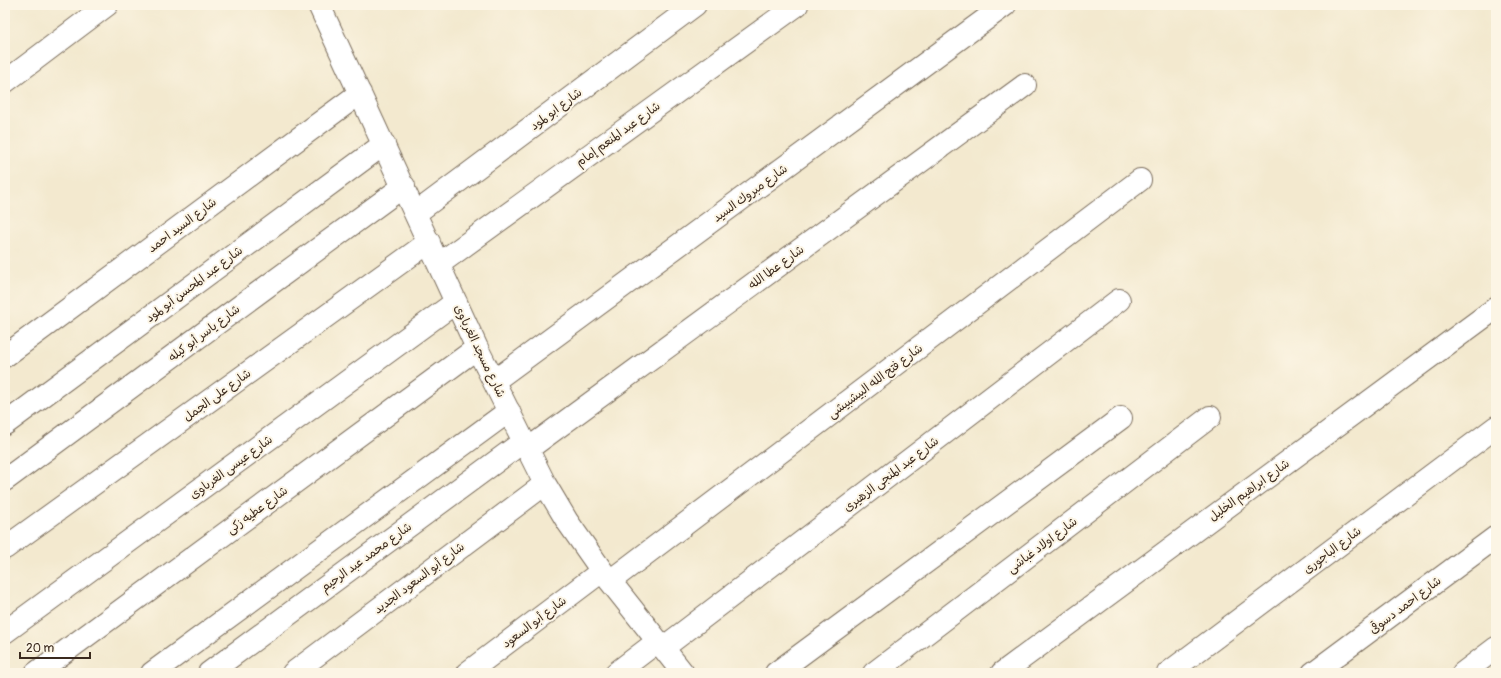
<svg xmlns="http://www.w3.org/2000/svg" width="1501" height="678" font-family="Pangolin,'Playpen Sans Arabic',sans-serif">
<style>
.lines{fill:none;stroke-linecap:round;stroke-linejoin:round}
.street-casing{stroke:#7b6d5c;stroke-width:24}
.street{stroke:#fff;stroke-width:22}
.labels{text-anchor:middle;stroke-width:4;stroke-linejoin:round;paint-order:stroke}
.street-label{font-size:12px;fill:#3b2a1e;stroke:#fcf5e5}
</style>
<rect width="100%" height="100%" fill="#fcf5e5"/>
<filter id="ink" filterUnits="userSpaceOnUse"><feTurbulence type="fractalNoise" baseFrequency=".025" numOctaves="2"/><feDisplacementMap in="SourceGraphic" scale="8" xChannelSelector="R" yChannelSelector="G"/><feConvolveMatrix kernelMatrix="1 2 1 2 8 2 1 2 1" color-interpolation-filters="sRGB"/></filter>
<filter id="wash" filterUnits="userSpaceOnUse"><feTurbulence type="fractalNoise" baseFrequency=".012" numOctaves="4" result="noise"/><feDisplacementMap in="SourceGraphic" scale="16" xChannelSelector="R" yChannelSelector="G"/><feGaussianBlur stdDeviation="0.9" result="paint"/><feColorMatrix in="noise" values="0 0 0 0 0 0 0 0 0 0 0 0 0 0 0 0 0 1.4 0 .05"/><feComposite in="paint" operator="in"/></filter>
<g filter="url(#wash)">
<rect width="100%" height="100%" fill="#f3e9cf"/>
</g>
<g filter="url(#ink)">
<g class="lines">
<g class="street-casing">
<path id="street" d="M319,5L477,348L545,484L567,521L602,571L683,673
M5,82L107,5
M416,213L695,5
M439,264L797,5
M5,356L360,93
M494,381L1005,5
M5,424L384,144
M528,449L1025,85
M5,480L258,293L404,186
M5,548L429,242
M610,581L1140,180
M5,632L456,302
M663,648L1119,300
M36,673L477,348
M152,673L509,411
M209,673L524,441
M293,673L545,484
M467,673L602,571
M616,673L658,641
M776,673L1121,418
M874,673L1210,417
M1002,673L1496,308
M1168,673L1496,427
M1313,673L1496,537
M1463,673L1496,648"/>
</g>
<use href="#street" class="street"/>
</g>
</g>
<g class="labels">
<g class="street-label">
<text transform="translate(556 109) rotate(-37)" y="4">شارع ابو لمود</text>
<text transform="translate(618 134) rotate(-36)" y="4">شارع عبد المنعم إمام</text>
<text transform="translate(750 193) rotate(-36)" y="4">شارع مبروك السيد</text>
<text transform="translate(182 225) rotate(-37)" y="4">شارع السيد احمد</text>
<text transform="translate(776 267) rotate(-36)" y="4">شارع عطا الله</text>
<text transform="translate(194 284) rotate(-37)" y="4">شارع عبد المحسن أبو لمود</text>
<text transform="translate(204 333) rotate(-37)" y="4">شارع ياسر أبو كيله</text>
<text transform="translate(480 351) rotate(64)" y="4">شارع مسجد الغرباوى</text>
<text transform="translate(875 381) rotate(-37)" y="4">شارع فتح الله البيشبيشى</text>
<text transform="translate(217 395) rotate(-36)" y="4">شارع على الجمل</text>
<text transform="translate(231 467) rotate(-36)" y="4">شارع عيسى الغرباوى</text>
<text transform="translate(891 474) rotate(-37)" y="4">شارع عبد المنجى الزهيرى</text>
<text transform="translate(1249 490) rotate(-36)" y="4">شارع ابراهيم الخليل</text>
<text transform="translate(257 510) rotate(-36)" y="4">شارع عطيه زكى</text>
<text transform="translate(1042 545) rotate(-37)" y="4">شارع اولاد غباشى</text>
<text transform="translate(1332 550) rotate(-37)" y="4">شارع الباجورى</text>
<text transform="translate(366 557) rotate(-36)" y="4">شارع محمد عبد الرحيم</text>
<text transform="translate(419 578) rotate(-37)" y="4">شارع أبو السعود الجديد</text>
<text transform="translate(1405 605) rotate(-37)" y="4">شارع احمد دسوقى</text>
<text transform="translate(534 622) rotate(-37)" y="4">شارع أبو السعود</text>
</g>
</g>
<rect width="1501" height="678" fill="none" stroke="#fcf5e5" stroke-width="20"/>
<path d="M20 652v6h70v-6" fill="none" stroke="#3b2a1e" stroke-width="2"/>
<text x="26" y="652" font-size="12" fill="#3b2a1e" stroke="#fcf5e5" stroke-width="3" paint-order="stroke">20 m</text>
</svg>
